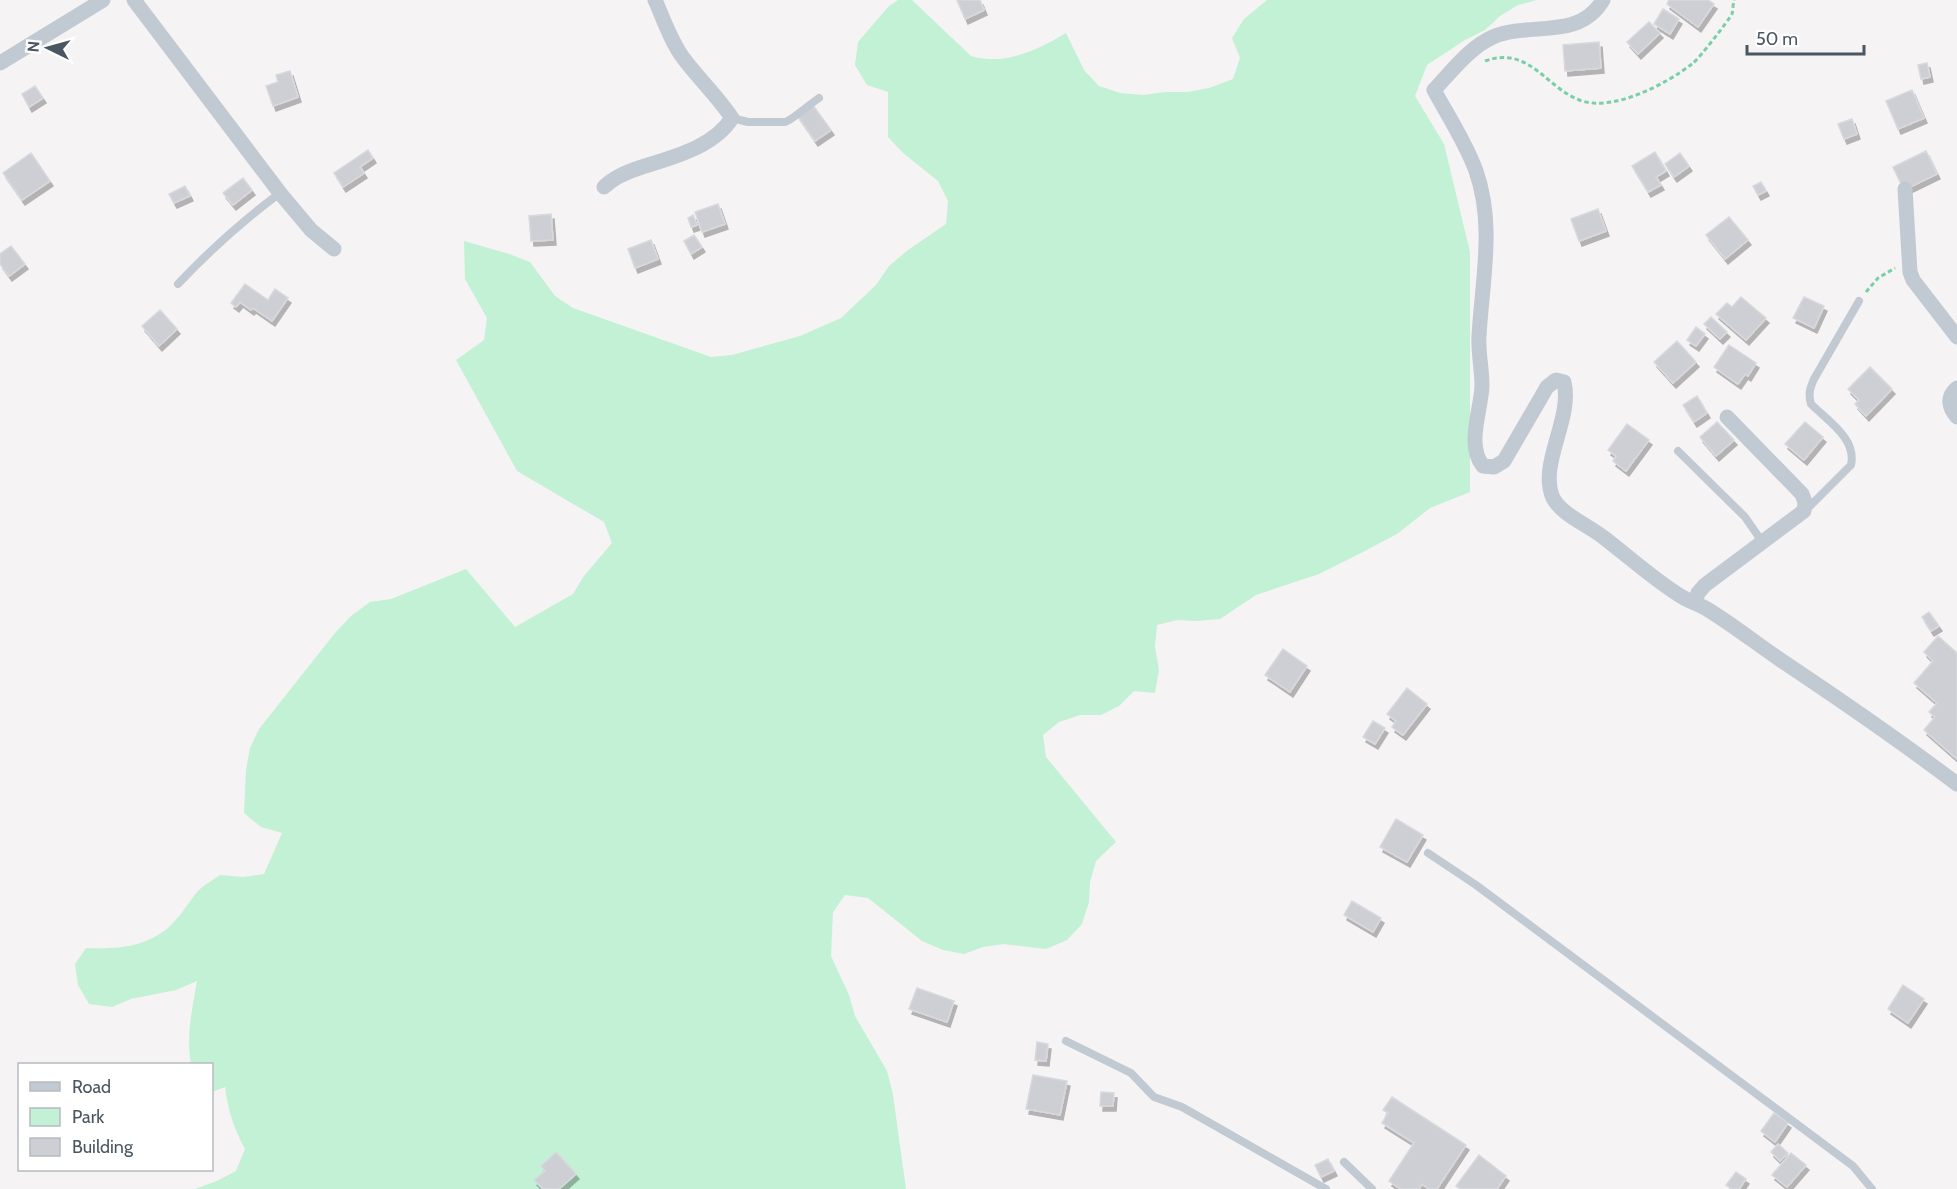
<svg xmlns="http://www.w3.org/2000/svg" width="1957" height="1189" font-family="Cabin,sans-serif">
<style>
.green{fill:#c3f1d5}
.building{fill:#cdcfd5;stroke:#d7d9de;stroke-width:1.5;filter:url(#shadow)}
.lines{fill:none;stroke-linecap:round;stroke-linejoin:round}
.path{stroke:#7ad0a6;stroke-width:3;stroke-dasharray:4.5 3;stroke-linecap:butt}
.lane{stroke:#c1cad2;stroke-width:8}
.street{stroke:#c1cad2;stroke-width:15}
</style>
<defs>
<filter id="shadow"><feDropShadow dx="3" dy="5" stdDeviation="0" flood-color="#0004"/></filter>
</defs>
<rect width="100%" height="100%" fill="#f5f3f3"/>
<path class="green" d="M898,0H912L971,56C1006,66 1037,50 1066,33L1084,70L1099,86L1120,93L1143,95L1165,92H1188L1209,88L1233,79L1240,58L1232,38L1244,19L1267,0H1537L1518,5L1500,16L1485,30L1465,40L1427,65L1415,96L1444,144L1470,252V492L1430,508L1397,534L1359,554L1319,574L1256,595L1220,619L1197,621L1177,620L1157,625L1155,647L1159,670L1155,693L1134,691L1119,706L1101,715H1080L1059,722L1043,735L1046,757L1116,842L1096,861L1090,882L1089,902L1082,924L1067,940L1046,949L1004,944L983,947L964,954L943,950L922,941L868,898L845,895L833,912L831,956L849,995L855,1016L887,1071L893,1095L906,1189H195L217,1181L236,1171L245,1149C234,1129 228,1110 225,1087L212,1092V1064H191C186,1036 192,1010 197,981L176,990L131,999L112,1007L89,1004L78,985L75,964L86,948C116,949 145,948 169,927C180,917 188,903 198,891C204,885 213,880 220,875L243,877L264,874L282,833L261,827L244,813L246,770L250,748L259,729L335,633L351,616L370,602L391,599L466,569L515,627L573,594L584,576L612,543L604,522L517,471L456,360L484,340L487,318L465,279L464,241L509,254L530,262L555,296L573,308L711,357L732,355L800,336L841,318L876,285L889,266L908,250L946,224L948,201L938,181L903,153L888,137V92L867,85L855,65L858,42L888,7Z"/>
<path class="building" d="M957,0H980L984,10L965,19Z
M1669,0H1708L1714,4L1698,27L1667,4Z
M1663,9L1679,19L1670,34L1654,24Z
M1649,22L1660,33L1638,54L1627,42Z
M1599,42L1601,68L1565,71L1563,45Z
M1927,63L1930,77L1921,79L1918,65Z
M290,71L298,97L273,106L266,86L278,82L276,75Z
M35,86L43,98L29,107L22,94Z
M1912,90L1924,118L1898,129L1886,101Z
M812,104L831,130L815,141L797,115Z
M1852,119L1857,134L1844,139L1838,124Z
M368,150L373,158L360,167L364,173L343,187L334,173Z
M1926,151L1937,174L1904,190L1893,167Z
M1655,152L1666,171L1656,177L1661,185L1648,192L1632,166Z
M31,153L50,181L22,200L3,173Z
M1680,153L1689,166L1674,177L1665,164Z
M243,178L252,190L233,205L223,193Z
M1761,182L1766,191L1758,195L1753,186Z
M185,186L190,196L174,203L169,194Z
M718,204L725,224L702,232L695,212Z
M1598,209L1606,231L1579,241L1571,219Z
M551,214L553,240L531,241L529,216Z
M693,215L697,225L691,227L688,218Z
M1729,217L1748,240L1725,259L1706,235Z
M694,235L702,247L691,254L684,241Z
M651,240L658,259L635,268L628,249Z
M11,246L25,264L9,276L0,264V254Z
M245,284L268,300L275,289L288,298L272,321L253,308L251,310L240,302L236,307L231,303Z
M1741,297L1766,318L1746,340L1716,314L1727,303L1732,307Z
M1804,297L1824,306L1814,328L1793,318Z
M160,310L177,329L159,346L142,326Z
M1711,317L1727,332L1720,339L1704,324Z
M1696,327L1705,334L1696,346L1687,340Z
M1677,341L1696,362L1673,383L1654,362Z
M1729,345L1756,363L1748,376L1745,374L1738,384L1714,367Z
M1870,367L1892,389L1866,416L1855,404L1859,400L1848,389Z
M1697,396L1707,413L1694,422L1683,405Z
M1717,422L1734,440L1716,456L1700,437Z
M1805,422L1823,437L1804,460L1785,444Z
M1627,424L1649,440L1626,471L1613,461L1616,456L1608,450Z
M1929,612L1939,626L1931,631L1922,617Z
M1938,636L1957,653V759L1924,730L1935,717L1929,712L1937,703L1914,683L1933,661L1924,652Z
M1283,649L1307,666L1290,692L1265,675Z
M1407,688L1427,704L1403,735L1392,727L1396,721L1387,714Z
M1373,721L1385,728L1375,744L1363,737Z
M1396,819L1423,835L1407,862L1380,847Z
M1352,901L1381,918L1373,932L1344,915Z
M1903,985L1924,999L1908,1023L1888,1009Z
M917,988L954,1001L947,1022L909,1009Z
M1037,1042L1048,1044L1046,1061L1035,1060Z
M1033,1075L1067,1081L1060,1115L1026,1109Z
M1101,1092L1114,1093L1113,1106H1100Z
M1392,1097L1466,1145L1437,1189H1429L1422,1184L1419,1189H1401L1389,1181L1414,1143L1382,1123L1388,1113L1383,1110Z
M1774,1113L1788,1123L1775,1142L1761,1131Z
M1778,1144L1788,1153L1780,1161L1771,1152Z
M556,1152L576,1174L559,1189H543L534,1180L545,1171L541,1166Z
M1791,1153L1806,1165L1787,1187L1772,1175Z
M1479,1155L1506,1176L1497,1189H1460L1456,1186Z
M1328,1159L1334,1171L1321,1177L1315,1165Z
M1736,1172L1746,1179L1739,1189H1732L1726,1185Z"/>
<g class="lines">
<path class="path" d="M1485,61C1530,45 1546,89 1582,101C1615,111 1666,84 1692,64C1699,59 1728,21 1732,14C1733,10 1733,4 1734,0
M1866,292L1878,278L1895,268"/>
<path class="lane" d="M732,118L748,122H785C792,120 810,104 819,98
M178,284C211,249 241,222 280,193
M1678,451L1745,517L1763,543
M1806,510L1851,465C1857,439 1828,421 1811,404C1808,394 1810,388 1814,379L1859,301
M1428,853L1476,885L1853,1166L1872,1189
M1066,1041L1131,1073L1154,1097L1182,1107L1326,1189
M1344,1162L1372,1189"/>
<path class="street" d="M134,0L280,193L311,230L334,249
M1603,0C1579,41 1530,21 1493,37C1470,47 1451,72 1434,90C1448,116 1466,143 1476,171C1495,225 1482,281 1479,336C1478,352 1482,369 1482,386C1481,411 1466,445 1483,466L1494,467L1504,461L1547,387L1556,380L1564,382C1573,419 1538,464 1553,498C1562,515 1588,525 1603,537C1628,556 1652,578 1679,595C1688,601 1698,604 1707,609C1733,625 1757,644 1782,661C1842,701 1900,741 1957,784
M0,63L103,0
M604,187C614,177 629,171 642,167C673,157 714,147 732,118C718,97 700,80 684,59C671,42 664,20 655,0
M1905,189L1910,272L1913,280L1957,337
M1957,388C1946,397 1949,408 1957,417
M1695,603L1698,593L1705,585L1804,511L1805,502L1802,494L1727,417"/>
</g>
<rect x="18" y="1063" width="195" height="108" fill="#ffffff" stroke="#b7bbc0" stroke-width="1.5"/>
<rect x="30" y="1082" width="30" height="9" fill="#c1cad2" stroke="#b7bbc0" stroke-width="1.5"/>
<text x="72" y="1093" font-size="18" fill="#4a5661">Road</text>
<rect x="30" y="1108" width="30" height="18" fill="#c3f1d5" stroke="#b7bbc0" stroke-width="1.5"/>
<text x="72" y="1123" font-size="18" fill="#4a5661">Park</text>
<rect x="30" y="1138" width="30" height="18" fill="#cdcfd5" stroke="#b7bbc0" stroke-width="1.5"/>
<text x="72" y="1153" font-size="18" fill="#4a5661">Building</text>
<g transform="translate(48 48) rotate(275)" stroke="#ffffff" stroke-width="4.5" paint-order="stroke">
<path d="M0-4.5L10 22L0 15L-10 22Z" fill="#4a5661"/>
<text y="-9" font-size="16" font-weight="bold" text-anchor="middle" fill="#4a5661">N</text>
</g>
<path d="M1747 45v9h117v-9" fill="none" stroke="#4a5661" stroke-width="3"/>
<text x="1756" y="45" font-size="18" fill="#4a5661" stroke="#ffffff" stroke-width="4.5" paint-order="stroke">50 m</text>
</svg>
